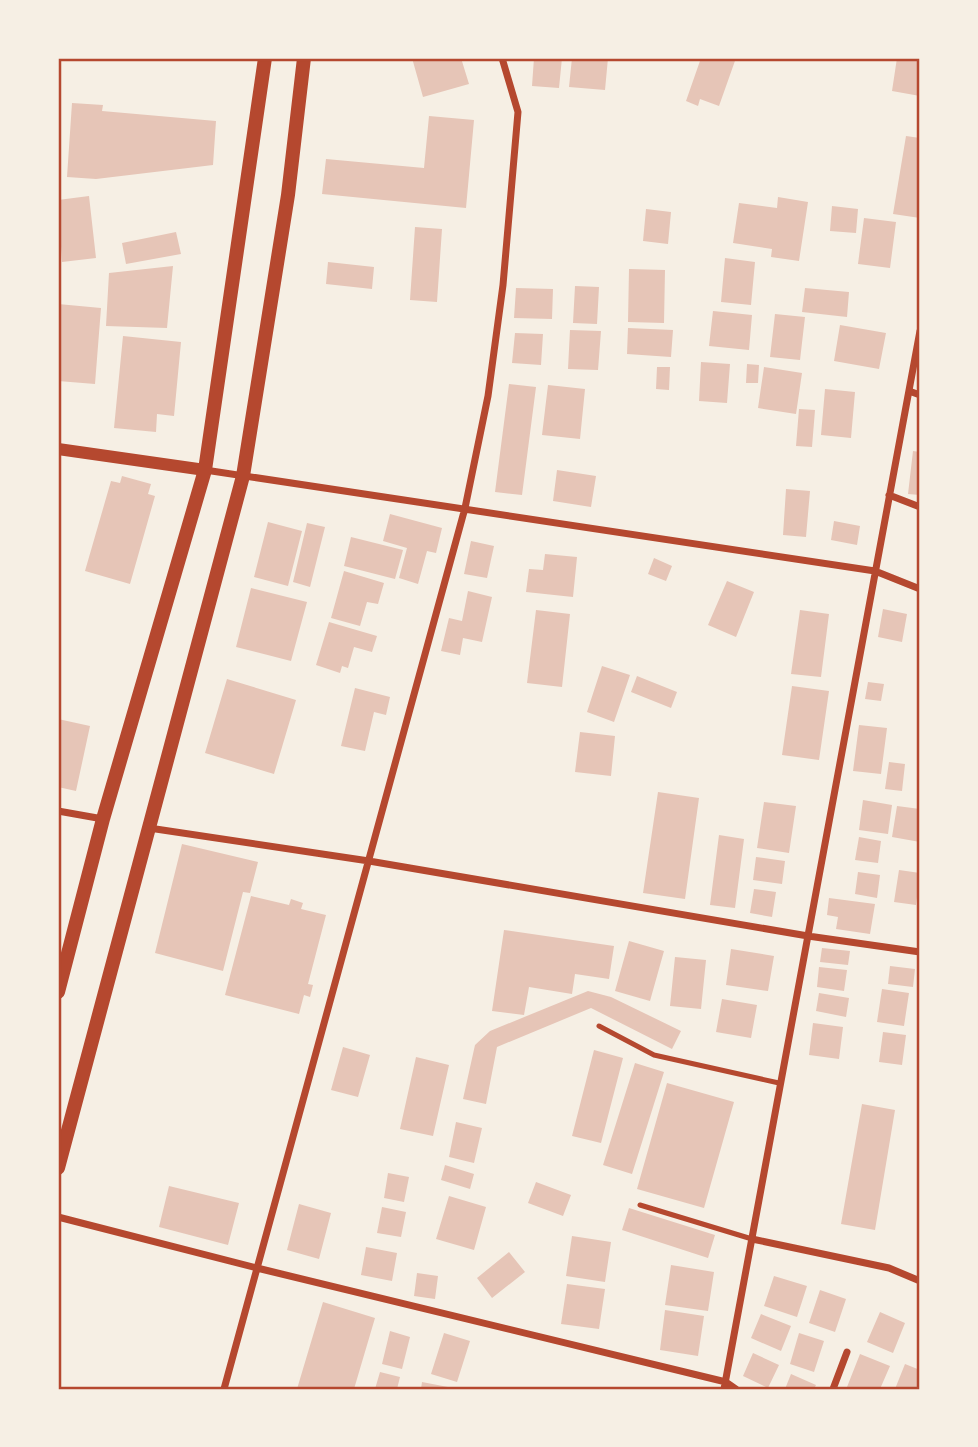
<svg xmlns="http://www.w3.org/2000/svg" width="978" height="1447" font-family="'Space Grotesk',sans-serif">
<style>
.building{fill:#e6c5b7}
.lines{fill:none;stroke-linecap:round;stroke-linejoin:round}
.service{stroke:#b5482f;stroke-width:5}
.minor{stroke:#b5482f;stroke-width:7}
.tertiary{stroke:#b5482f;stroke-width:12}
.secondary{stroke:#b5482f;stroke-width:14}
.neatline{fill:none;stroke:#b5482f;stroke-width:2.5}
</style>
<rect width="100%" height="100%" fill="#f6efe4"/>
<path class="building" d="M412,58H461L469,84L423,97Z
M534,58H562L559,88L532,86Z
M572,58H608L605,90L569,87Z
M701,58H736L719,106L700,99L698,106L686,101Z
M897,58H920V96L892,91Z
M72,103L103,105L102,111L216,121L213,165L96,179L67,177Z
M429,116L474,120L466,208L322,194L326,159L424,168Z
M906,136L920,138V218L893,214Z
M89,196L96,258L62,262L58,200Z
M778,197L808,202L799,261L771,257L772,249L733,243L739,203L777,208Z
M832,206L858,209L856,233L830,231Z
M646,209L671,212L668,244L643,241Z
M864,218L896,222L890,268L858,264Z
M415,227L442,229L437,302L410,300Z
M176,232L181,254L126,264L122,243Z
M725,258L755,262L751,305L721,302Z
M328,262L374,267L372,289L326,284Z
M173,266L167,328L106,326L109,273Z
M629,269L665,270L664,323L628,322Z
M575,286L599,287L597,324L573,323Z
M516,288L553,289L552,319L514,318Z
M805,288L849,292L847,317L802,312Z
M58,304L101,308L95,384L58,381Z
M713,311L752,315L749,350L709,346Z
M775,314L805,317L800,360L770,357Z
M840,325L886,333L879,369L834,361Z
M628,328L673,330L671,357L627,354Z
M570,330L601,331L598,370L568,369Z
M515,333L543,334L541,365L512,363Z
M123,336L181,342L174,416L157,414L156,432L114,428Z
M701,362L730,364L727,403L699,401Z
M747,364L759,365L758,383H746Z
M657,367H670L669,390L656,389Z
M764,367L802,373L796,414L758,408Z
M509,384L536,387L522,495L495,492Z
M548,385L585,389L580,439L542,435Z
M825,389L855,392L851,438L821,435Z
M799,409L815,410L812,447L796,446Z
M913,451L920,452V495L908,494Z
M557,470L596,476L591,507L553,501Z
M122,476L151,484L148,494L155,496L130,584L85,571L111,481L120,483Z
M786,489L810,491L806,537L783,535Z
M390,514L442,528L436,553L427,551L418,584L399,578L407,548L383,541Z
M834,521L860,526L857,545L831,540Z
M268,522L302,531L288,586L254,577Z
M307,523L325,527L310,587L293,582Z
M351,537L403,550L395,579L344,566Z
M471,541L494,546L487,578L464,574Z
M545,554L577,557L573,597L526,592L529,569L543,570Z
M654,558L672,566L666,581L648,574Z
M344,571L384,583L378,604L367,602L360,626L331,618Z
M727,581L754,592L736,637L708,625Z
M251,588L307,602L291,661L236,647Z
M468,591L492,597L482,642L463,638L460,655L441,651L449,618L462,621Z
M883,609L907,614L902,642L878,637Z
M536,610L570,614L562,687L527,683Z
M800,610L829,614L821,677L791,674Z
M329,622L377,636L372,652L354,647L348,668L342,666L340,673L316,665Z
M602,666L630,675L614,722L587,712Z
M637,676L677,692L671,708L631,692Z
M227,679L296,700L274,774L205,753Z
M868,682L884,684L881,701L865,699Z
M792,686L829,691L819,760L782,755Z
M355,688L390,697L386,715L374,712L365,751L341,746Z
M58,719L90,726L76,791L58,787Z
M859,725L887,728L881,774L853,771Z
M580,732L615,736L611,776L575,772Z
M889,762L905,764L902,791L885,789Z
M658,792L699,798L685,899L643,893Z
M863,800L892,805L888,834L859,830Z
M764,802L796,806L789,853L757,848Z
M897,806L920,809V842L892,837Z
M719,835L744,839L735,908L710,905Z
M859,837L881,841L878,863L855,860Z
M182,844L258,862L250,893L243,892L223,971L155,953Z
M756,857L785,861L782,884L753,880Z
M899,870L920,873L916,905L894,902Z
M858,872L880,875L877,898L855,894Z
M754,889L776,892L772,917L750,913Z
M251,896L289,905L291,899L303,903L301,909L326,915L308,984L313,985L310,997L304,995L299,1014L225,995Z
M829,898L875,904L870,934L836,929L838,917L827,915Z
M504,930L614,946L609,979L575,974L572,994L529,987L524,1015L492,1011Z
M629,941L664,951L650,1001L615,991Z
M822,948L850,951L848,965L820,962Z
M731,949L774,956L768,991L726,985Z
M675,957L706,960L701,1009L670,1006Z
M890,966L915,969L913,987L888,984Z
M819,967L847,970L844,991L817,987Z
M882,989L909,993L904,1026L877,1022Z
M588,991L611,997L681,1031L672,1049L591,1008L497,1047L486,1104L463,1099L475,1045L490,1031Z
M819,993L849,998L846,1017L816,1011Z
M722,999L757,1005L751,1038L716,1032Z
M813,1023L843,1027L839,1059L809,1055Z
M883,1032L906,1035L902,1065L879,1062Z
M343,1047L370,1055L358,1097L331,1090Z
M594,1050L623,1058L601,1143L572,1136Z
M416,1057L449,1065L433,1136L400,1129Z
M635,1063L664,1072L632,1174L603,1165Z
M667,1083L734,1102L704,1208L637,1189Z
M862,1104L895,1110L875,1230L841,1224Z
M456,1122L482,1128L474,1163L449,1157Z
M445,1165L474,1174L470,1189L441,1180Z
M388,1173L409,1177L404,1202L384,1198Z
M536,1182L571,1195L563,1216L528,1203Z
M169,1186L239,1203L228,1245L159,1227Z
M449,1196L486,1207L474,1250L436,1239Z
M299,1204L331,1213L319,1259L287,1250Z
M382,1207L406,1212L401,1237L377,1233Z
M629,1208L715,1235L708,1258L622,1230Z
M572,1236L611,1242L605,1282L566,1276Z
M366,1247L397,1253L392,1281L361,1275Z
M509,1252L525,1272L492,1298L477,1278Z
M671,1265L714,1272L708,1311L665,1305Z
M417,1273L438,1276L435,1299L414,1296Z
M774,1276L807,1286L797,1317L764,1306Z
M567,1284L605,1289L599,1329L561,1324Z
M820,1290L846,1299L835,1332L809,1323Z
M323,1302L375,1318L354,1389H297Z
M665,1310L704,1316L698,1356L660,1350Z
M880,1312L905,1323L893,1353L867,1342Z
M761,1314L791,1326L781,1351L751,1338Z
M390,1331L410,1337L402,1369L382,1364Z
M444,1333L470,1341L457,1382L431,1374Z
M799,1333L824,1341L814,1372L790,1364Z
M753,1353L779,1365L768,1388L743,1376Z
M860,1354L890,1366L880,1389H853L847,1387Z
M905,1364L920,1370V1389H895Z
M380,1372L400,1377L397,1389H375Z
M791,1374L816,1385L814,1389H785Z
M422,1382L453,1388V1389H421Z"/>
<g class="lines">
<path class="service" d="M599,1026L654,1055L779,1083
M640,1205L752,1239"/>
<path class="minor" d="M909,391L920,395
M205,470L875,571L920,589
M889,495L920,507
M58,811L103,819
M149,828L369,861L808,936L920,952
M58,1217L257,1268L726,1382L736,1389
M752,1239L889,1268L920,1281
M224,1389L465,508L488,396L503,285L518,112L502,58
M724,1389L920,331
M833,1389L847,1352"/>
<path class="tertiary" d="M58,449L205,470"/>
<path class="secondary" d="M58,992L103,819L205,470L265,58
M58,1168L243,476L288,195L304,58"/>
</g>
<rect width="978" height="1447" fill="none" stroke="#f6efe4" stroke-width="119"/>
<rect x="60" y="60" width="858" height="1328" class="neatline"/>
</svg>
